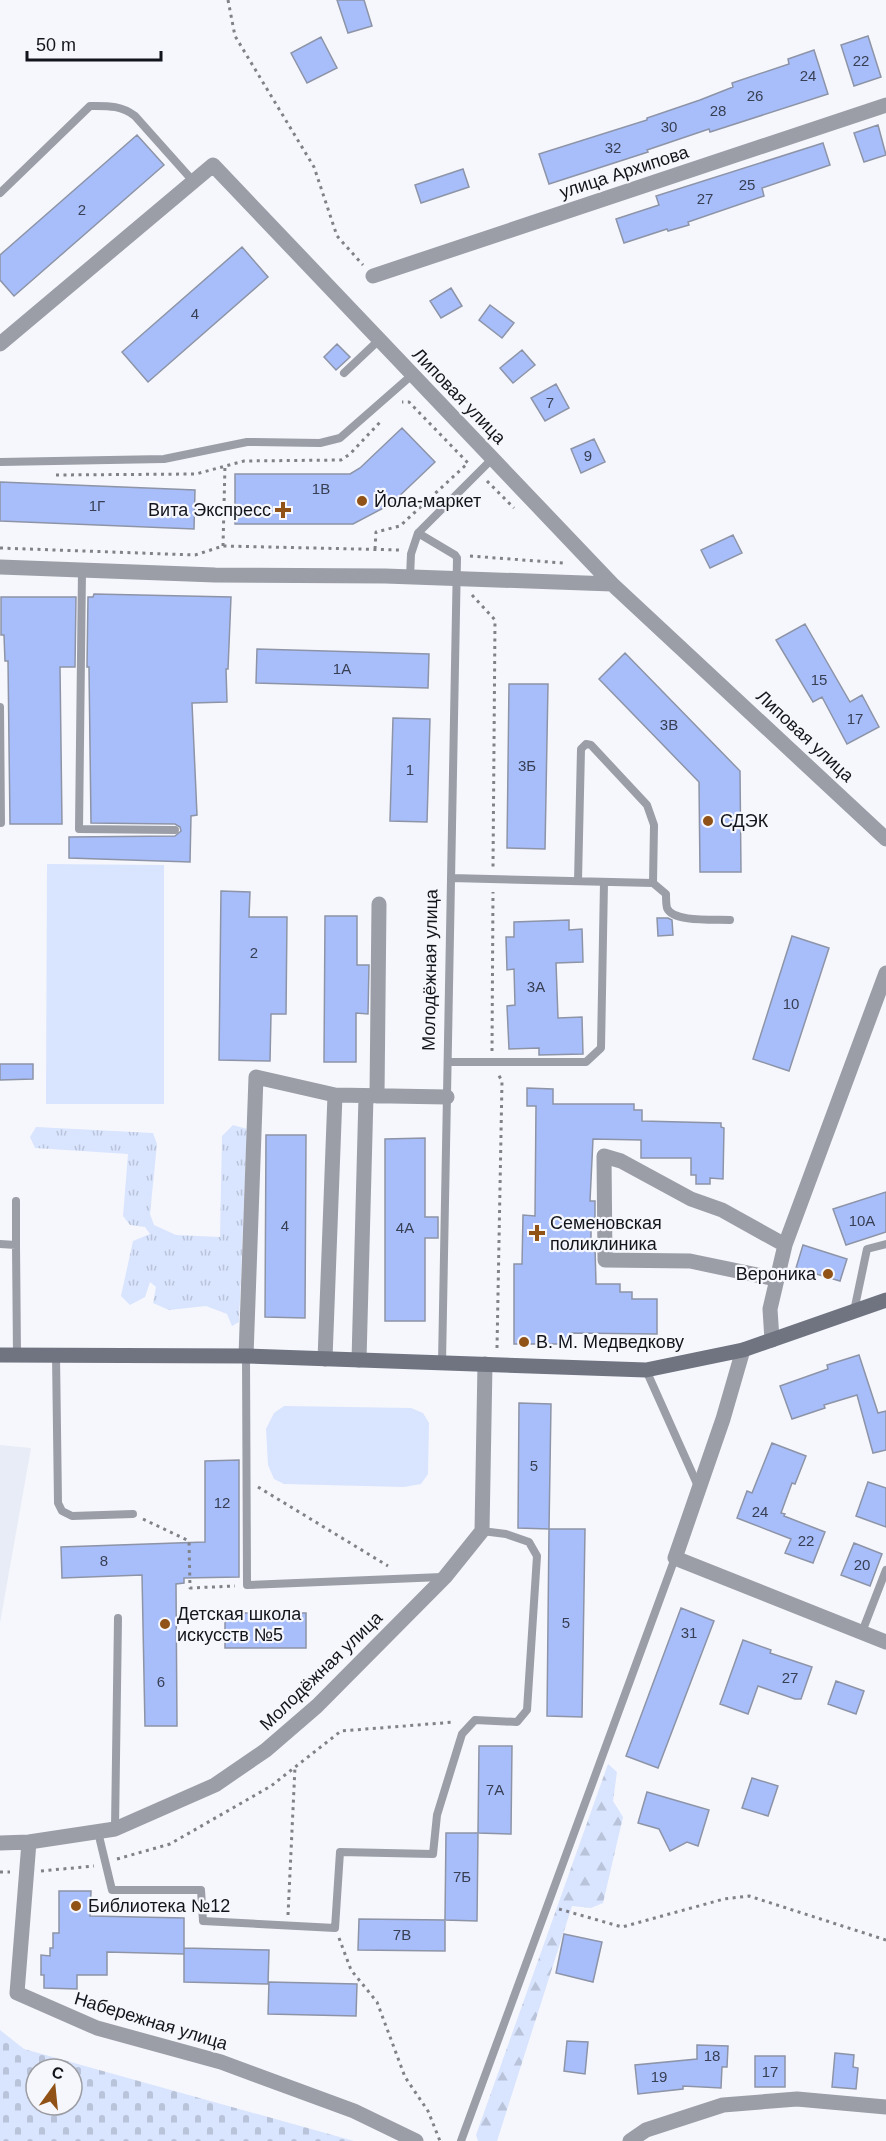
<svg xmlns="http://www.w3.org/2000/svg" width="886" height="2141" font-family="Arial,sans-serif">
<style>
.built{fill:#e8ecf7}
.grass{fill:url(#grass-tufts)}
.forest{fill:url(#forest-firs)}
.cemetery{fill:url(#cemetery-stones);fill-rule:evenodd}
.pitch{fill:#d9e4fe}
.building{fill:#a8befa;stroke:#8d94a7;stroke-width:1.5}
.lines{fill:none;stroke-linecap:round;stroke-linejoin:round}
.path{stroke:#808288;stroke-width:3;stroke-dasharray:3 4.5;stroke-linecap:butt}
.lane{stroke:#9b9ea7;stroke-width:8}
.street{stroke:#9b9ea7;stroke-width:15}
.secondary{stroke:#6f7480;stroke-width:15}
.poi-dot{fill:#905216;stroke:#f6f7fc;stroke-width:2}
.labels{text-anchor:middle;stroke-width:4.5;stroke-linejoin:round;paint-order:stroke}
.number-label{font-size:15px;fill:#383f54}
.street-label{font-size:18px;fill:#12151c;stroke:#f6f7fc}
.poi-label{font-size:18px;fill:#12151c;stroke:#f6f7fc;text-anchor:start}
</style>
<defs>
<pattern id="grass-tufts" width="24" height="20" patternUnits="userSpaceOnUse" patternTransform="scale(1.5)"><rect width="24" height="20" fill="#d9e4fe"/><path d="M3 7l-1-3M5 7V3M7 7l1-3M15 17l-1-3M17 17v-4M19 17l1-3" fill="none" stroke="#b9c3d9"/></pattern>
<pattern id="forest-firs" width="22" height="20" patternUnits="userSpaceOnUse" patternTransform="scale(1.5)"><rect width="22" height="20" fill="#d9e4fe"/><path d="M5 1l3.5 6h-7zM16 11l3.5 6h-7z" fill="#b9c3d9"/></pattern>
<pattern id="cemetery-stones" width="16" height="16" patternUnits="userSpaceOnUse" patternTransform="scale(1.5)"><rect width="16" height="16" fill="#d9e4fe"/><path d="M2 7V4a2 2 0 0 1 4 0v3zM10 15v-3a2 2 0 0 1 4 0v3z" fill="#b9c3d9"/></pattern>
</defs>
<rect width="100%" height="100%" fill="#f6f7fc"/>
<path class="built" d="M0,1445L31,1448L0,1623Z"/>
<path class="grass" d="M233,1125L247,1129L239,1322L232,1326L227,1314L206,1306L169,1310L153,1303L156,1287L150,1282L145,1297L130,1305L121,1296L133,1241L150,1234L145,1227L130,1225L123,1216L128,1154L35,1148L30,1137L36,1127L153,1133L157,1144L150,1214L154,1225L176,1235L220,1237L222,1136Z"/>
<path class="forest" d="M608,1764L617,1772L613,1801L623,1817L603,1903L591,1908L572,1906L497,2141H478L476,2135Z"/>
<path class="cemetery" d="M0,2030L24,2049L354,2141H0ZM36,2069H72V2105H36Z"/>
<path class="pitch" d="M47,864L164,865V1104H46Z
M284,1406L411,1408L423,1413L429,1423L428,1474L421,1484L404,1487L284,1484L274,1479L268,1465L266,1429L274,1413Z"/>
<path class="building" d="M337,0H364L372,26L348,33Z
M868,36L881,77L854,86L841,45Z
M321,37L337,68L307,83L291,53Z
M814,50L828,94L710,132L709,129L647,150L648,152L549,184L539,154L647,120V118L700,100L733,87L732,83L789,64L788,59Z
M878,125L886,155L864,162L854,133Z
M137,135L164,165L14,296L0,280V255Z
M823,143L830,165L762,188L764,196L688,222L689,225L668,231L667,229L624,243L616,219L659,205L656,196Z
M463,169L469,187L421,203L415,185Z
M242,247L268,277L148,382L122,352Z
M451,288L462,306L441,318L430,301Z
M490,305L514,323L502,338L479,320Z
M337,344L350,357L336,370L324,357Z
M522,350L535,365L513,383L500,368Z
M556,384L569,408L545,421L531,398Z
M402,428L435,462L391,504L353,524H235V474H350L360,468Z
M594,439L605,462L581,473L571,449Z
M0,482L195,490L194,529L0,521Z
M733,535L742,553L710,568L701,550Z
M94,594L231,597L228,669H226L227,702L192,703L197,815L191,816L190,862L69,858V837L175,836L181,831L180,827L175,824L91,823L89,667H87L88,597H93Z
M1,597H76L75,667H60L62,824H10L8,661H5L4,635H1Z
M805,624L850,702L862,695L879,727L847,744L822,697L813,702L776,640Z
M257,649L429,654L428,688L256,683Z
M625,653L740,771L741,872H700L699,782L599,679Z
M509,684H548L545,849L507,848Z
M393,718L430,719L427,822L390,821Z
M221,891L250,892L249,917H287L286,1014H271L270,1061L219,1060Z
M325,916H357V965H369L368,1014L356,1013V1062H324Z
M657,918H668L672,920L673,935L658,936Z
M569,920V930L582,929L583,962L556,963L558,1018L582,1017L583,1054L539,1055V1048L509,1049L507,1006L515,1005L514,969L507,970L506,937H514V922Z
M792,936L829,948L789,1071L753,1059Z
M0,1064H33V1079L0,1080Z
M527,1088L553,1089V1104H634V1110H642V1121L721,1123V1127L724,1128L723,1179L710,1178V1184H696V1175H691V1158H641V1140L593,1139L590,1201H595V1218H591V1247H595L596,1284H620V1292H632V1299H657V1334L571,1333V1344H514V1264H522L523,1215L535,1216L536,1106H527Z
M266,1135H306L305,1318L265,1317Z
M425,1138V1217H438V1238H425V1321H385V1139Z
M886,1192V1232L846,1245L833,1209Z
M803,1245L847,1259L840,1281L796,1268Z
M859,1355L878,1413L886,1411V1450L873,1453L857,1395L824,1405L825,1408L792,1419L780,1386L828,1369L827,1365Z
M519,1403L551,1404L549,1529L518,1528Z
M772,1443L806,1456L795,1484L792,1483L781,1513L785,1514L784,1516L825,1532L813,1563L785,1553L791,1539L737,1518L747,1491L752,1493Z
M239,1460V1577L184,1578V1583L176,1584L177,1726H145L142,1575L62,1578L61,1547L205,1542V1461Z
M868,1482L886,1488V1527L856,1516Z
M549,1529H585L582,1717L547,1716Z
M854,1543L882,1554L870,1586L841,1575Z
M681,1608L714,1621L658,1768L626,1756Z
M225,1613H306V1648H225Z
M743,1640L771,1650L770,1653L812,1667L801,1699H795L758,1686L748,1714L720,1704Z
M836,1681L864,1691L856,1714L828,1704Z
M479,1746H512L511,1834L478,1833Z
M752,1778L778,1786L768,1816L742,1808Z
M647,1792L709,1810L698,1846L687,1842L670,1851L659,1829L638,1823Z
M446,1833H478L477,1921L445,1920Z
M59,1891H91L90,1916L184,1918V1954L107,1952V1975H77V1989L44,1988V1975H41V1955L50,1956V1948H53V1933H59Z
M359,1919L445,1920V1951L358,1950Z
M564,1934L602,1942L593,1982L556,1973Z
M184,1948L269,1950L268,1984L184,1982Z
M269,1982L357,1984L356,2016L268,2014Z
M567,2041L588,2042L585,2074L564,2071Z
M697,2045L728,2046L727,2067H722L721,2088L683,2086V2089L638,2094L635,2065L697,2059Z
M835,2053L854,2055L853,2067L858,2068L856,2089L832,2087Z
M755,2056H785V2087H755Z"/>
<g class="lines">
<path class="path" d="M228,0L235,36L314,167L337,236L363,265
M56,475L196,474L244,461L341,460L350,454L382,420
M487,481L514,508
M223,546L225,465
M0,548L195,555L223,546L401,550
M375,549L376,532L400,526L468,463L409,402H402
M470,556L563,563
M472,595L495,620L493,868
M492,1051L493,892
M497,1348L502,1081L498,1074
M258,1487L388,1566
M143,1519L189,1541L190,1588L235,1586
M117,1859L170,1844L271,1786L341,1731L455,1722
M41,1871L94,1866
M0,1872H10
M559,1909L622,1927L724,1899L749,1896L886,1940
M288,1915L295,1767
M339,1938L351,1970L377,2002L405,2077L428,2111L440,2141"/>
<path class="lane" d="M0,193L90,106C107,106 121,105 135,116L193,181
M344,373L379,340
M0,462L164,459L247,442L320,443L340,438L412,375
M418,533L455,555L457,558L442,1363
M82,570L79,829L175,830
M410,577L411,554L418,533L492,459
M0,707L1,823
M451,878L653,883L666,894C666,898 666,904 667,908C673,923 717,919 730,920
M578,881L581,749L586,744L591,745L647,805L654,825L653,883
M448,1062H586L601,1048L604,882
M16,1201V1245
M0,1244L16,1245L17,1354
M854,1311L867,1249L886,1244
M56,1355L58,1503L62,1511L72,1516L133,1514
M246,1356L247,1585L442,1577
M646,1370L698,1486
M862,1632L886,1570
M115,1829L118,1618
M98,1832L112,1890H201L203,1921L335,1928L340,1852L433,1854L437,1815L462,1734L475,1720L517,1722L527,1710L537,1556L529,1542L506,1534L482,1531
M461,2141L675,1558"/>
<path class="street" d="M373,276L886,105
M0,344L213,165L612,584L886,839
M0,567L215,575L385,576L612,584
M335,1095L447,1097
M377,1096L379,904
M776,1279L690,1261L605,1260L604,1156L621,1161L691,1199L722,1210L785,1245
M772,1340L770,1309L785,1245L886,973
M743,1350L723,1419L675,1558L886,1642
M246,1356L256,1077L335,1095L325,1359
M359,1360L366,1096
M29,1842L17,1993L97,2028L221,2062L354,2111L416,2141
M0,1843L29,1842L115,1829L215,1785L266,1750L317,1706L445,1577L482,1531L485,1364
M630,2141L646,2130L723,2105L797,2099L886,2107"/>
<path class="secondary" d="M0,1355L246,1356L646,1370L743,1350L886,1300"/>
</g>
<g class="poi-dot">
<circle cx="362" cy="501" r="6"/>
<path d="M280 501h6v6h6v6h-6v6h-6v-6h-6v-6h6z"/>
<circle cx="708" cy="821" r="6"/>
<path d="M534 1224h6v6h6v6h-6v6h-6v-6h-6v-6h6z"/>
<circle cx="828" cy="1274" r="6"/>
<circle cx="524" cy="1342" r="6"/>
<circle cx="165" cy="1624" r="6"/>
<circle cx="76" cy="1906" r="6"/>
</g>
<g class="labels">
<g class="number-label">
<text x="861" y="66">22</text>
<text x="808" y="81">24</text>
<text x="755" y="101">26</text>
<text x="718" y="116">28</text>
<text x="669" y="132">30</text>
<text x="613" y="153">32</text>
<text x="747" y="190">25</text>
<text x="705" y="204">27</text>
<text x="82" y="215">2</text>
<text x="195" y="319">4</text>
<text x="550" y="408">7</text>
<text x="588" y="461">9</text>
<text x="321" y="494">1В</text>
<text x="97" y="511">1Г</text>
<text x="342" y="674">1А</text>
<text x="819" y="685">15</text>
<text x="855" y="724">17</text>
<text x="669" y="730">3В</text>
<text x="527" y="771">3Б</text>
<text x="410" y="775">1</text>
<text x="254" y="958">2</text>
<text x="536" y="992">3А</text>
<text x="791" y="1009">10</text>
<text x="862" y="1226">10А</text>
<text x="285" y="1231">4</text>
<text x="405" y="1233">4А</text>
<text x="534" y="1471">5</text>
<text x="222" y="1508">12</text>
<text x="760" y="1517">24</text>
<text x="806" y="1546">22</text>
<text x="104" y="1566">8</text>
<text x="862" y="1570">20</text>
<text x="566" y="1628">5</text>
<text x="689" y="1638">31</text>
<text x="790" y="1683">27</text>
<text x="161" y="1687">6</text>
<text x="495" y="1795">7А</text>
<text x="462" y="1882">7Б</text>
<text x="402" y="1940">7В</text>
<text x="712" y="2061">18</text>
<text x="770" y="2077">17</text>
<text x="659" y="2082">19</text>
</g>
<g class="street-label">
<text transform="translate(624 172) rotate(-18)" y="6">улица Архипова</text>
<text transform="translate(459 396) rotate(46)" y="6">Липовая улица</text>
<text transform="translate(805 736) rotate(43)" y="6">Липовая улица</text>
<text transform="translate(430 970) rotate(-89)" y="6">Молодёжная улица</text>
<text transform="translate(321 1671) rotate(-44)" y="6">Молодёжная улица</text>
<text transform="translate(151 2021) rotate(17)" y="6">Набережная улица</text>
</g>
<g class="poi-label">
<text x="374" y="507">Йола-маркет</text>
<text x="271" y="516" text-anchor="end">Вита Экспресс</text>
<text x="720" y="827">СДЭК</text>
<text x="550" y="1229">Семеновская<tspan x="550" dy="21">поликлиника</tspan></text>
<text x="816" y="1280" text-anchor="end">Вероника</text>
<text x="536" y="1348">В. М. Медведкову</text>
<text x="177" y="1620">Детская школа<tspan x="177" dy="21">искусств №5</tspan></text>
<text x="88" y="1912">Библиотека №12</text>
</g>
</g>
<g transform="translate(54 2087) rotate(15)"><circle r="28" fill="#f6f7fc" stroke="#9b9da2" stroke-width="1.5"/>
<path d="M0-4.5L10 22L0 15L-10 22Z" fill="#905216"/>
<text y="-9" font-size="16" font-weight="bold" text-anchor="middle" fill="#12151c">С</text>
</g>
<path d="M27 51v9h134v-9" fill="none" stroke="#12151c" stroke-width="3"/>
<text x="36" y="51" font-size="18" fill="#12151c" stroke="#f6f7fc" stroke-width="4.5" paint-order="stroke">50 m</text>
</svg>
